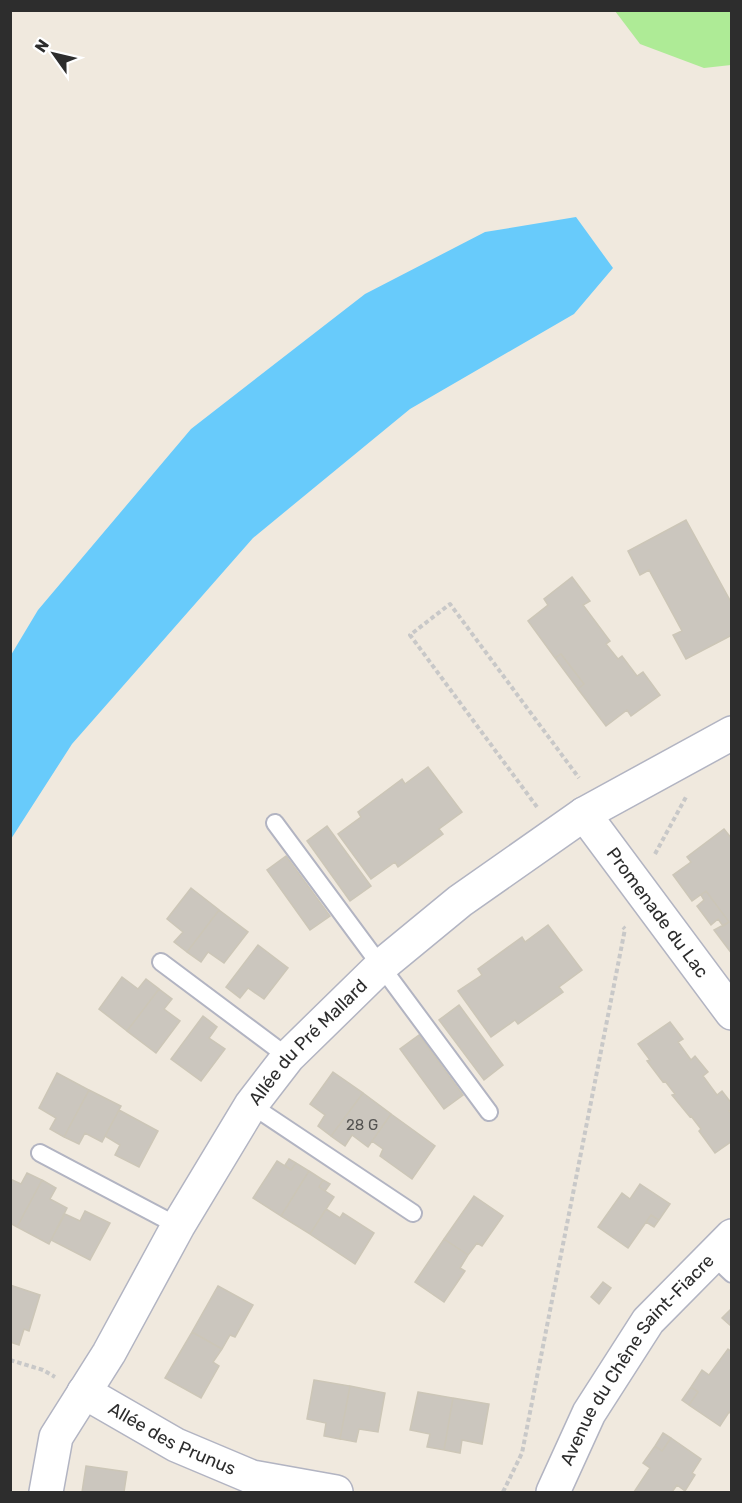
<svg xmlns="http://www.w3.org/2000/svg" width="742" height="1503" font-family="Rubik,sans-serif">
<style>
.green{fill:#aeeb96}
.water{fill:#68cbfb}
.building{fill:#cbc6be;stroke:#ccc6b7;stroke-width:1.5}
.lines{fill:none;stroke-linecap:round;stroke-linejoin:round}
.service-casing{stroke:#b2b4c2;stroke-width:20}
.minor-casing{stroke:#b2b4c2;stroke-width:36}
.path{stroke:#c8c8c8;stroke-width:4;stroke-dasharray:4.5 3;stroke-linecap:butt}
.service{stroke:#fff;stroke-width:16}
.minor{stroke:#fff;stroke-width:33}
.labels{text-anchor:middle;stroke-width:6;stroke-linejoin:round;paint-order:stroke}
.number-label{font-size:15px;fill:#545351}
.street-label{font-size:18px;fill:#2d2d2d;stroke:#fff}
</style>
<rect width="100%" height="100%" fill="#f0e9de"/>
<path class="green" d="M615,11H731V65L704,68L640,44Z"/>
<path class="water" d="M576,217L613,268L574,314L410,409L253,538L72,744L11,839V655L38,610L191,429L365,294L485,232Z"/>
<path class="building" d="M686,520L732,604V635L686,659L673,635L682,631L649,570L640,575L628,551Z
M572,577L590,601L583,605L610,641L606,644L618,659L622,656L637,676L643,672L660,695L631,716L627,710L606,726L578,689L584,684L561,654L555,658L528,621L548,605L544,599Z
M561,654L584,684L578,689L555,658Z
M428,767L462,812L439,829L443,834L398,867L395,862L371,879L338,834L361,817L358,812L402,779L405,784Z
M327,826L371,886L350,901L307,841Z
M724,829L732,839V954L714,930L729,922L706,891L692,901L673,875L691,862L687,857Z
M286,856L330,916L310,930L267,870Z
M191,888L219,910L187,952L174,942L183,932L167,919Z
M706,891L729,922L723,926L718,919L711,925L697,906L704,900L701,895Z
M219,910L248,932L224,963L208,952L201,962L187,952Z
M548,925L582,970L559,987L563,992L518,1024L515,1020L491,1037L458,991L482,975L478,969L522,937L525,942Z
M258,945L288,968L264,999L248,988L240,998L226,987Z
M122,977L138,989L146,979L159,989L127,1031L99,1009Z
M159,989L172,999L164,1009L180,1021L156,1053L127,1031Z
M459,1005L503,1065L484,1080L439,1020Z
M203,1016L217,1027L209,1038L225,1049L201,1081L171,1059Z
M670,1022L683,1039L678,1042L691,1060L695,1056L708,1072L703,1076L717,1095L722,1091L732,1104V1109L729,1111L732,1115V1141L715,1153L699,1131L701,1129L691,1116L690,1117L672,1095L675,1094L665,1081L663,1082L647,1061L650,1060L638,1044Z
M419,1035L463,1095L444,1109L400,1049Z
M333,1072L363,1093L331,1136L318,1126L325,1115L310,1104Z
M57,1073L89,1090L64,1137L50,1129L56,1118L39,1108Z
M89,1090L121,1106L102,1142L85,1133L79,1144L64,1137Z
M363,1093L391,1114L368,1147L352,1135L345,1146L331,1136Z
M119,1110L158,1131L139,1167L115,1155L120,1145L105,1136Z
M391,1114L435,1146L412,1179L380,1156L383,1149L372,1141Z
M289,1159L296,1163L291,1170L285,1165Z
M277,1161L291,1170L296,1163L309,1171L281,1216L253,1198Z
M309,1171L323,1180L319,1187L334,1197L310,1234L281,1216Z
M27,1173L42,1180L17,1227L10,1223V1179L21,1184Z
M42,1180L56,1188L50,1199L67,1208L49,1244L17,1227Z
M323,1180L330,1184L325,1191L319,1187Z
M640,1184L670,1204L659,1220L651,1215L628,1248L598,1227L622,1193L630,1199Z
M474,1196L503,1216L482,1246L477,1243L468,1255L444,1239Z
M326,1209L340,1218L343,1213L374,1233L355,1264L310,1234Z
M85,1211L110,1223L90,1260L51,1240L65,1214L80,1221Z
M651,1215L659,1220L654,1227L646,1222Z
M444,1239L468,1255L460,1268L465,1271L444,1302L415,1282Z
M603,1282L611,1288L599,1304L591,1297Z
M10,1285L40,1295L29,1331L24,1329L19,1345L10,1342Z
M218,1286L253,1305L235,1337L230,1335L222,1349L192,1332Z
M732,1308V1325L731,1326L722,1318Z
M192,1332L222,1349L213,1362L219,1366L201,1398L165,1378Z
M728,1349L732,1352V1414L729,1412L720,1426L689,1405L698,1392L691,1387L702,1370L709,1375Z
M314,1380L350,1386L340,1439L324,1436L326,1423L307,1419Z
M350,1386L385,1393L378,1432L359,1429L356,1442L340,1439Z
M691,1387L698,1392L689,1405L682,1400Z
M418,1392L453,1398L444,1450L427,1447L430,1434L410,1430Z
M453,1398L489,1404L482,1444L462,1440L460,1453L444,1450Z
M663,1433L671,1438L662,1451L655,1446Z
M671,1438L701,1459L692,1473L695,1475L685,1491L677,1485L672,1492H634L650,1468L643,1463L655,1446L662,1451Z
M86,1466L127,1472L124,1492H82Z"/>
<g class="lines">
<g class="service-casing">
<path id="service" d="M275,823L489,1112
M161,962L288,1057
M251,1105L413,1213
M40,1153L178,1226
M712,1255L732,1274"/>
</g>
<g class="minor-casing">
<g id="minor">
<path id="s1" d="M584,814L732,1013"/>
<path id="s2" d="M84,1392L176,1445L252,1477L336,1492"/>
<path id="s3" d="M46,1492L56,1437L109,1353L178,1226L251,1105L288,1057L381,966L460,901L584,814L732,733"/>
<path id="s4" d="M553,1492L589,1413L648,1321L732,1236"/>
</g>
</g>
<path class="path" d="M537,807L410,635L450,604L579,778
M655,854L686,797
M10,1360L43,1370L55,1377
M503,1492L522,1453L625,929L623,927"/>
<use href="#service" class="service"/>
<use href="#minor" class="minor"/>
</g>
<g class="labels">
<g class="number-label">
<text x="362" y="1130">28 G</text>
</g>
<g class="street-label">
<text dy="6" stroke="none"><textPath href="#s1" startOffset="123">Promenade du Lac</textPath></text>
<text dy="6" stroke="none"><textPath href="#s3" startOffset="526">Allée du Pré Mallard</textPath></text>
<text dy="6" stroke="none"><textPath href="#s4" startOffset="158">Avenue du Chêne Saint-Fiacre</textPath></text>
<text dy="6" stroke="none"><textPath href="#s2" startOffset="100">Allée des Prunus</textPath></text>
</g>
</g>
<rect width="742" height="1503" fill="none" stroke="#2d2d2d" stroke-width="24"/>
<g transform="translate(54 54) rotate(304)" stroke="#ffffff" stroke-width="4.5" paint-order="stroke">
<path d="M0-4.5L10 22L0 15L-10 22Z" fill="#2d2d2d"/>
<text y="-9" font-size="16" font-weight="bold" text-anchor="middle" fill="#2d2d2d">N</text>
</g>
</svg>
